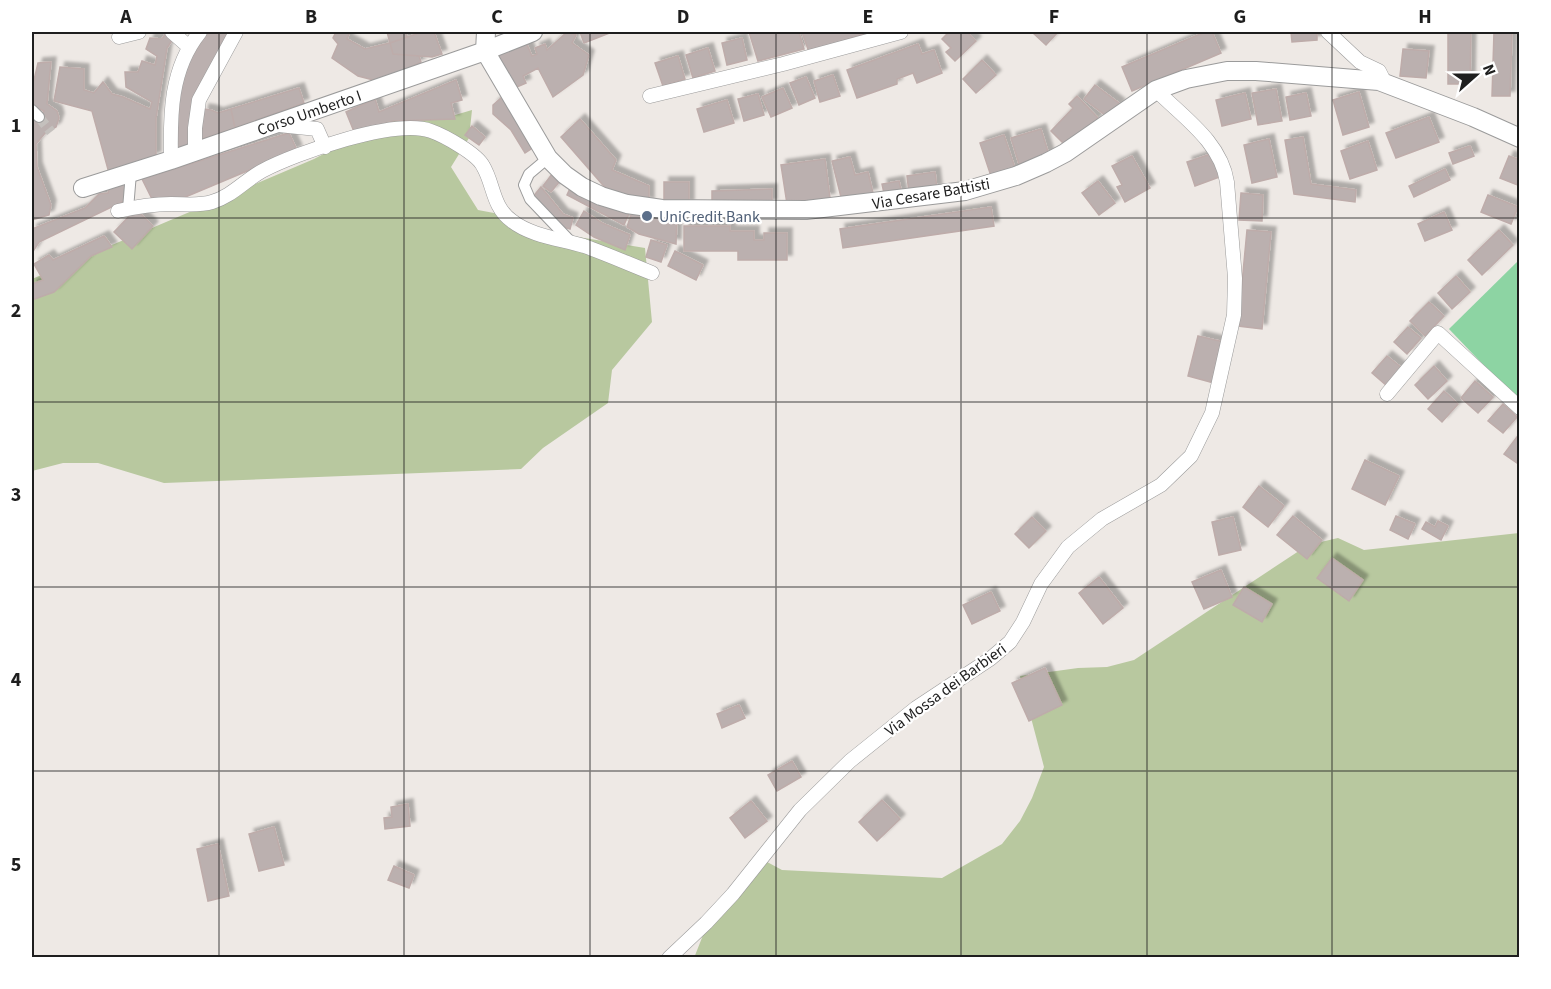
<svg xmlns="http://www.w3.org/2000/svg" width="1551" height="989" font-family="'Source Sans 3',sans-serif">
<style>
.forest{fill:#b8c89f}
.pitch{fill:#8dd4a3}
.building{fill:#bbb0af;stroke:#beacaa;stroke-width:1.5;filter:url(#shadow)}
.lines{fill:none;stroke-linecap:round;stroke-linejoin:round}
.pedestrian-tunnel{stroke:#c4c0bd;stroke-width:10;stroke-dasharray:10 5;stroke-linecap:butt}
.pedestrian-casing{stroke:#9b9b9b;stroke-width:12}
.minor-casing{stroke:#9b9b9b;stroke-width:15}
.tertiary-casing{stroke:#9b9b9b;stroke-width:20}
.pedestrian{stroke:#fff;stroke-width:10}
.minor{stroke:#fff;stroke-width:14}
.tertiary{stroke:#fff;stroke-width:18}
.grid{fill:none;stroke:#1e1e1e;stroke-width:1.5;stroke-opacity:0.55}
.service-dot{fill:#5c6f8a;stroke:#fff;stroke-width:2}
.labels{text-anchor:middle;stroke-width:4.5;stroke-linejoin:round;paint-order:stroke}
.street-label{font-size:16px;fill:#1e1e1e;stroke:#fff}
.service-label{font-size:16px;fill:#4e5e75;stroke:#fff;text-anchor:start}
.neatline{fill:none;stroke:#1e1e1e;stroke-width:2}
.grid-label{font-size:20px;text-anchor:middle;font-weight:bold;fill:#1e1e1e}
</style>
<defs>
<filter id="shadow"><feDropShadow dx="5" dy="-5" stdDeviation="1.5" flood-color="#0004"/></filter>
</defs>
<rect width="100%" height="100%" fill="#eee9e5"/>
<path class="forest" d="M414,106L445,118L472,110L469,138L451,167L478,210L510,216L542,231L645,248L652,322L612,370L608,403L543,448L521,469L164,483L98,463H63L32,471V279L314,159Z
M1519,533V957L694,958L707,925L758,857L782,870L942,878L1002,844L1020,821L1032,798L1044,767L1020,676L1078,668L1107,667L1134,660L1308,545L1338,538L1364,550Z"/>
<path class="pitch" d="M1519,260V393L1515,398L1449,329Z"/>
<path class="building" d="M207,32H230L195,93L191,146L175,150L179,94L183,71Z
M336,32H350L347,39L365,49L390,43L393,54L419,56L421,62L395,75L377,81L358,76L332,58L338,44L333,38Z
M387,32H406L407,37L390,43Z
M422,32H434L442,54L432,57L393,54L390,43Z
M567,32L576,35L572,43L589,55L583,75L553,97L538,68L523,76L526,83L512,89L493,53L525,40L532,56L537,54L535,48L545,44L547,50Z
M580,32H612L584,43Z
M749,32H799L804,49L758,61Z
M802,32L841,33L870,32L809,52Z
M949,32H967L976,41L955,61L946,52L951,48L942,39Z
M1032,32H1058L1046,45Z
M1205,32H1212L1221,53L1132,91L1122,67Z
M1291,32H1317V40L1292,42Z
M1448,32H1471L1470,84H1448Z
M1494,32H1512L1510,96H1492Z
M166,33L175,36L167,48L156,118V156L109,173L92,111L54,101L60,67L84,69V90L94,93L103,82L112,94L123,97L150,109L152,102L126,87L125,72H138L142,61L155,65L157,56L146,49L150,38L162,39Z
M742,38L747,60L727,65L722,43Z
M918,44L922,54L934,50L942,73L917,83L913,73L897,79V84L857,98L847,70Z
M708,48L715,71L693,78L686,55Z
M1403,49L1429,51L1426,78L1400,76Z
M678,56L685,79L663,86L655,63Z
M982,60L996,75L976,93L963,79Z
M51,62L47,104L57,111L59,118L56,127L45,133L36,144L37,167L51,205L49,215L32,220V118L39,117L44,111L33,106L32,79L34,80L38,63Z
M833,75L840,96L820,102L814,81Z
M806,77L815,98L799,105L790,83Z
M456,80L462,100L451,103L455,119L393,121L355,134L346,112L375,99L379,112Z
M1095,85L1120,104L1109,118L1084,99Z
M299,88L304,103L235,128L231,109Z
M783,88L792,108L771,117L762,97Z
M1276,89L1282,121L1258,125L1252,93Z
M1359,92L1369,127L1343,135L1333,100Z
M1245,93L1251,119L1222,126L1216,100Z
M1306,93L1311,116L1290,120L1286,97Z
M758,94L764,115L744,121L738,99Z
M1077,96L1098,118L1068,148L1051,131L1073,108L1069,104Z
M502,97L537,145L525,153L511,130L493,114V105Z
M727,100L734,123L704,132L697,109Z
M204,109L211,110L218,113L231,109L235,128L199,140Z
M1429,117L1439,142L1396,158L1386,133Z
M580,119L616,160L612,170L649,186V203L609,192L561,137Z
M472,126L485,137L479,145L465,135Z
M1041,129L1049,155L1019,164L1011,138Z
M289,133L297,150L183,198L152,199L142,179Z
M1004,135L1016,171L992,179L980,143Z
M1303,137L1311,184L1356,190L1355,202L1294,194L1285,140Z
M1269,139L1277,177L1252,183L1244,145Z
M1368,141L1377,170L1350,179L1341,151Z
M1470,146L1474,156L1453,164L1449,153Z
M1214,153L1222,176L1195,186L1187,162Z
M1132,156L1150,188L1125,202L1117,187L1122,185L1112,166Z
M1509,156L1520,160V186L1500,178Z
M850,157L855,175L868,172L873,193L842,201L832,161Z
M825,159L830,198L787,204L781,165Z
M1445,169L1450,180L1414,197L1409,186Z
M555,170L563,177L551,192L543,186Z
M935,172L937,189L909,193L907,176Z
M127,181L124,201L39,242L32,253V229L85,208L99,194L108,193L110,186Z
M899,181L902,194L885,198L882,184Z
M1098,181L1115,203L1099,215L1082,193Z
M664,182H689V205H664Z
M572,184L630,211L624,225L567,195Z
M541,187L563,214L573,218L570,229L558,225L532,198Z
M772,189V204L712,207V191Z
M1241,193L1263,195L1262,221L1239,220Z
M1488,195L1518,207L1511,224L1481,212Z
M991,207L994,226L843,248L840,229Z
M136,209L153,226L132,249L114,232Z
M633,209L677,214L676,244L639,234L627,227Z
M584,211L602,223L630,235L625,250L594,237L576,225Z
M1444,212L1452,230L1425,241L1418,224Z
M684,226H730V231H754V240H764V233H787V260H738V251H684Z
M1247,230L1271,232L1262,329L1238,326Z
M1499,230L1513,245L1482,275L1468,260Z
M104,236L112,247L91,256L54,292L32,300V284L43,280L34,264L49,255L53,260Z
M651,240L667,245L661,262L646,257Z
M675,251L703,265L696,280L668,266Z
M1456,276L1470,292L1452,309L1438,293Z
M1429,302L1444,316L1425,336L1410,321Z
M1408,327L1421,338L1407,354L1394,342Z
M1198,336L1224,342L1214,383L1188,376Z
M1387,356L1402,368L1387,386L1372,373Z
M1434,366L1447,381L1428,399L1415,385Z
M1475,381L1493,397L1478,413L1461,398Z
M1444,391L1458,404L1442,422L1428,409Z
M1503,404L1517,417L1503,433L1488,421Z
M1520,433V465L1504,454Z
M1365,460L1399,476L1385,505L1352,489Z
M1259,486L1284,506L1268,527L1243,507Z
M1293,516L1322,540L1307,559L1277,535Z
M1396,516L1415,524L1408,539L1390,530Z
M1032,517L1046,531L1029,548L1015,534Z
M1233,517L1241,550L1219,555L1212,522Z
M1438,521L1448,526L1441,540L1422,529L1426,522L1435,527Z
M1332,558L1363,580L1349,601L1317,578Z
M1221,570L1232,597L1204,609L1192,582Z
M1099,577L1123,608L1103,624L1079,593Z
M1244,587L1272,604L1262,622L1233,605Z
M991,592L1000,611L972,624L963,605Z
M1045,668L1062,705L1029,721L1012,683Z
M739,705L745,718L722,728L717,714Z
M792,761L801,777L777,791L768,775Z
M882,800L900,819L877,841L859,822Z
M751,801L767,821L745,838L730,818Z
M408,804L410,826L385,829L384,818L392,817L391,807Z
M274,827L284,865L259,871L249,834Z
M218,844L229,896L208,901L197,849Z
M394,866L414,875L409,888L388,880Z"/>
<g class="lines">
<path class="pedestrian-tunnel" d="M39,117L51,132"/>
<g class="pedestrian-casing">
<path id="pedestrian" d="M32,110L39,117
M548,158L529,174L524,185L530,199L572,243
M128,209L131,173"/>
</g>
<g class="minor-casing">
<path id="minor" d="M172,32L189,47
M1328,32L1360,62L1379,71L1385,83
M119,37L139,32
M650,96L783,64L901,32
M279,125L317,129L325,147
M195,151V128L199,100L236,32
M171,160C170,115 170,69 200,32
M118,211C135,207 153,204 171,204C185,204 199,206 212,202C232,196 244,181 262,171C296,153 395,118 431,131C445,136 477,154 483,166C494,184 492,207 512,221C531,236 561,239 584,246C607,254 629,264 652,273
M1387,394L1438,333L1520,408
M669,958L706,923L733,894L800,810L850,761L916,708L990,659L1010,642L1023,622L1041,584L1068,547L1102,519L1161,485L1191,456L1212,413L1234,315L1235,278L1227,182C1221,142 1183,117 1156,90"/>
</g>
<g class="tertiary-casing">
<path id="tertiary" d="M485,51L548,158L565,175L582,187L601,196L627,204L662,209L806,210L965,191L1016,176L1046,163L1065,153L1156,90L1186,79L1227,71H1256L1379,81L1473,117L1520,138
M485,51L486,32
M83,188L171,160L485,51L533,32"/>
</g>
<use href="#pedestrian" class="pedestrian"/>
<use href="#minor" class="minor"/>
<use href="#tertiary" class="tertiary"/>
</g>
<path class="grid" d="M219,32V958M404,32V958M590,32V958M776,32V958M961,32V958M1147,32V958M1332,32V958M32,218H1520M32,402H1520M32,587H1520M32,771H1520"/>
<circle class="service-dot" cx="647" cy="216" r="6"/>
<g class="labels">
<g class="street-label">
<text transform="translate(309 112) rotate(-19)" y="6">Corso Umberto I</text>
<text transform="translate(931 193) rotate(-10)" y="6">Via Cesare Battisti</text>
<text transform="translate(945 689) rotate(-36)" y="6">Via Mossa dei Barbieri</text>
</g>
<g class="service-label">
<text x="659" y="222">UniCredit Bank</text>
</g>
</g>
<rect width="1551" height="989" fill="none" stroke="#ffffff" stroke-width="66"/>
<g transform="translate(1476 75) rotate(69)" stroke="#ffffff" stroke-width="4.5" paint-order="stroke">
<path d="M0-4.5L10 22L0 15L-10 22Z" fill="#1e1e1e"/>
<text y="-9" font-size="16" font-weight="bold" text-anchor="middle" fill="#1e1e1e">N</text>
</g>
<rect x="33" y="33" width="1485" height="923" class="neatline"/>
<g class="grid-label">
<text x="126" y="23">A</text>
<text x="311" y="23">B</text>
<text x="497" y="23">C</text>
<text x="683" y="23">D</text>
<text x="868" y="23">E</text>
<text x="1054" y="23">F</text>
<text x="1240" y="23">G</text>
<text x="1425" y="23">H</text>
<text x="16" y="132">1</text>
<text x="16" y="317">2</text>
<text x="16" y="501">3</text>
<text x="16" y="686">4</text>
<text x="16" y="871">5</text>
</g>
</svg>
